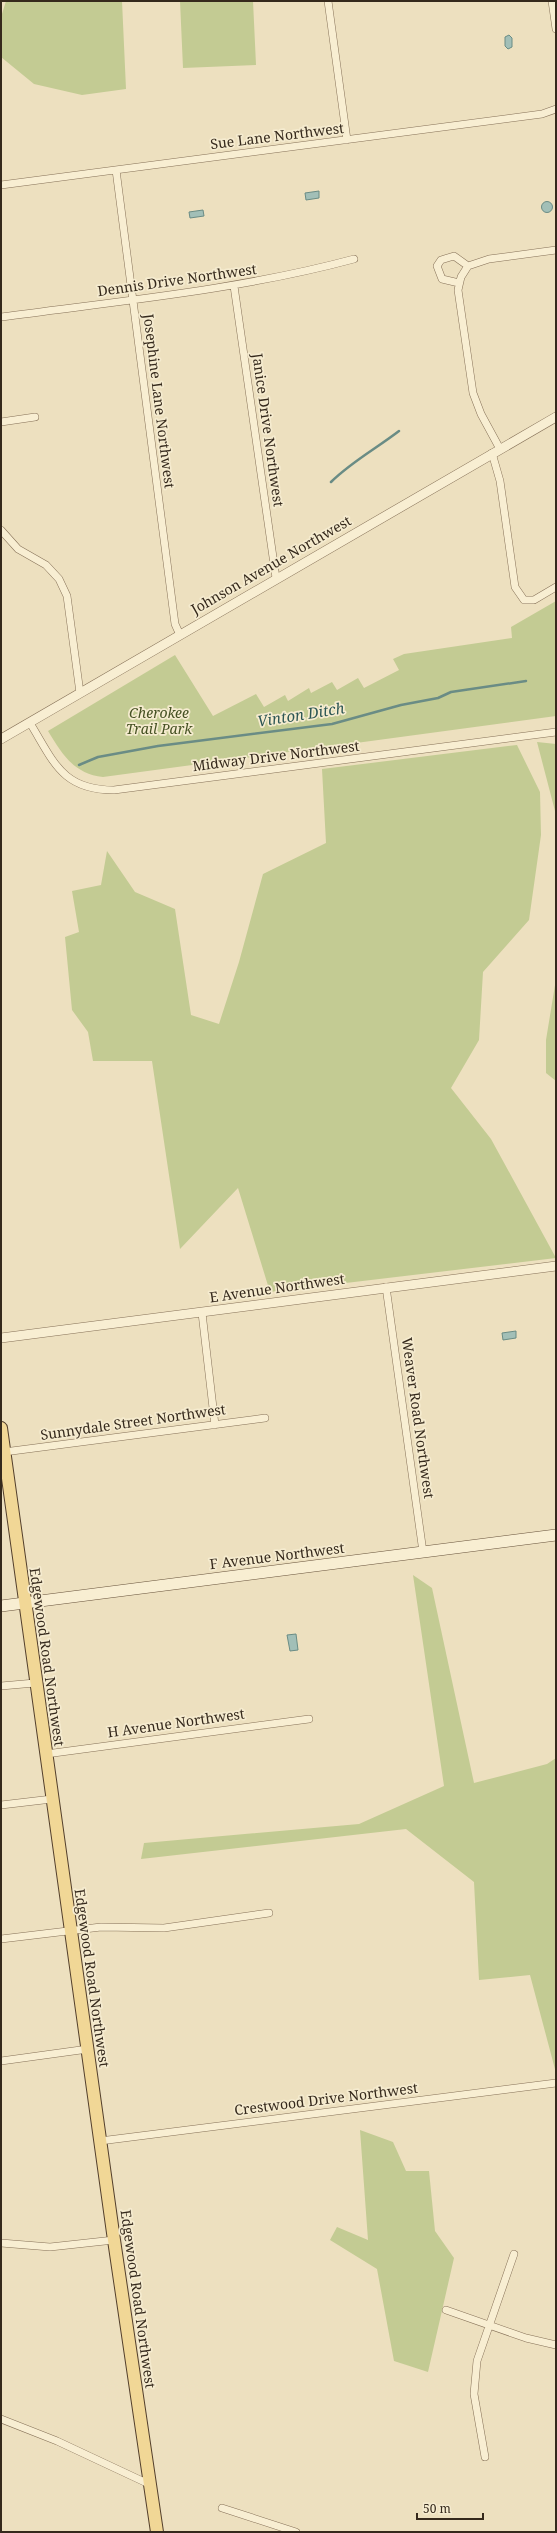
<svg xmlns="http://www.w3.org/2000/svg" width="557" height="2533" font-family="'Noto Serif',serif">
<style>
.green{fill:#c3cb93}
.water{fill:#a2bfb7;stroke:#6a8c85}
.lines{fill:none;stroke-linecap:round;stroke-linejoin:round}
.stream{stroke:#6a8c85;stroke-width:2.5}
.minor-casing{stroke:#867158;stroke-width:8}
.tertiary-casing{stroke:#867158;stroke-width:10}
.secondary-casing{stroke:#67523b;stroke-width:12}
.primary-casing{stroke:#533f2c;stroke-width:14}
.minor{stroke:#f8eed2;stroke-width:7}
.tertiary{stroke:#f8eed2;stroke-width:9}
.secondary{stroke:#f8eed2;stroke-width:11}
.primary{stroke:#f1d796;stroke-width:12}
.labels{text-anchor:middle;stroke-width:3.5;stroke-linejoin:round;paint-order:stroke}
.street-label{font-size:14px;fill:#35291c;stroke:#f5ebcf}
.park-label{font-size:14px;font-style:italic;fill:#455123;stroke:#f5ebcf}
.water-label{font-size:15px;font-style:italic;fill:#2b5553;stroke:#f5ebcf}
</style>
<rect width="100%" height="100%" fill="#ede0bf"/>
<path class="green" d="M6,1H122L126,89L82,95L34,84L1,57V17Z
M180,1H253L256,65L183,68Z
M556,601V716L103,777C74,774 62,754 48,731L175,655L213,716L256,694L264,707L285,695L288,701L309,688L311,693L332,682L337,690L358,678L364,688L399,670L393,659L404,654L512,638L511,627Z
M537,742L556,744V814L555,811Z
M517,745L540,792L541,835L529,920L483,972L479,1040L451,1088L491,1139L556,1258L270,1292L238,1188L180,1249L152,1061H93L88,1032L72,1010L65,937L79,932L72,891L101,885L107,851L135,892L175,909L191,1015L219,1024L239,962L263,874L326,843L322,769Z
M556,979V1081L546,1073V1040Z
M413,1575L432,1588L474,1783L547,1764L556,1758V2073L530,1975L479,1980L474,1882L406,1829L141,1859L144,1843L359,1824L444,1786Z
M360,2130L393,2142L406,2171H429L435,2231L454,2258L428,2372L394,2361L377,2269L330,2240L337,2227L368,2240Z"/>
<path class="water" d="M509,35L512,38V47L508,49L505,46V37Z
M319,191V198L306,200L305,193Z
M541.5 207a5.5 5.5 0 1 1 11 0a5.5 5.5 0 1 1-11 0Z
M203,210L204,216L190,218L189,212Z
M516,1331V1338L503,1340L502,1333Z
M296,1634L298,1650L290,1651L287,1635Z"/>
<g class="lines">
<path class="stream" d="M331,482C351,462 377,448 399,431
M79,765L98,757L158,746L332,724L401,705L438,698L451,692L526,681"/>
<g class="minor-casing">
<path id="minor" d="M328,1L347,140
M552,1L556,29
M116,170L175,624L180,635
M1,185L542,114L556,109
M468,266L489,259L556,250
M459,283L442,279L437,266L441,260L454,256L468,266L461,277L458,290L473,393L481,414L500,449
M234,286L276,578
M1,317C119,301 239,290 354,259
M1,422L35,417
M492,453L500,481L515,587L524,600H534L556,587
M1,530L18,549L46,565L59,579L67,596L80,693
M30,723C54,762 62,790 114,790L556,732
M386,1287L423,1552
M202,1313L215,1425
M4,1452L265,1418
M1,1686L35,1683
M46,1754L309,1719
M1,1805L52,1799
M1,1939L101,1927L164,1928L269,1913
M1,2061L88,2049
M100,2141L556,2083
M1,2243L50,2247L114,2240
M446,2310L526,2338L556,2345
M1,2419L57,2441L151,2485
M485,2457L474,2394L477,2361L514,2254
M222,2508L296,2532"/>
</g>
<g class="tertiary-casing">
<path id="tertiary" d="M1,739L556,417
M1,1338L556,1266"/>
</g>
<g class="secondary-casing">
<path id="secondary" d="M1,1606L556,1535"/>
</g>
<g class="primary-casing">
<path id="primary" d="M1,1428L114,2240L157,2532"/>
</g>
<use href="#minor" class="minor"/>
<use href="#tertiary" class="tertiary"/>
<use href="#secondary" class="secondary"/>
<use href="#primary" class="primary"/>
</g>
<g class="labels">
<g class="street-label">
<text transform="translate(277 136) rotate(-7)" y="5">Sue Lane Northwest</text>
<text transform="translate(177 280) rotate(-8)" y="5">Dennis Drive Northwest</text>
<text transform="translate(159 401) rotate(83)" y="5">Josephine Lane Northwest</text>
<text transform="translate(268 430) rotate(82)" y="5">Janice Drive Northwest</text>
<text transform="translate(271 565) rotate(-30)" y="5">Johnson Avenue Northwest</text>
<text transform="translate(276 756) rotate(-7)" y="5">Midway Drive Northwest</text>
<text transform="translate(277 1288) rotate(-8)" y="5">E Avenue Northwest</text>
<text transform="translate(418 1418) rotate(82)" y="5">Weaver Road Northwest</text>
<text transform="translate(133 1422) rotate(-8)" y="5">Sunnydale Street Northwest</text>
<text transform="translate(277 1556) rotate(-7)" y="5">F Avenue Northwest</text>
<text transform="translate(47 1657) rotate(82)" y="5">Edgewood Road Northwest</text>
<text transform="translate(176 1723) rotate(-8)" y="5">H Avenue Northwest</text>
<text transform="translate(92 1978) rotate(82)" y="5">Edgewood Road Northwest</text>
<text transform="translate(326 2099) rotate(-7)" y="5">Crestwood Drive Northwest</text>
<text transform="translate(138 2299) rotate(82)" y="5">Edgewood Road Northwest</text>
</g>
<g class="park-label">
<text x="159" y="718">Cherokee<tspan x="159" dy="16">Trail Park</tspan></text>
</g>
<g class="water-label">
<text transform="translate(301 715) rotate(-9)" y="5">Vinton Ditch</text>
</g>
</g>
<rect width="557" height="2533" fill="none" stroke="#35291c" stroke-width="4"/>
<path d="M417 2513v6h66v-6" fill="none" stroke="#35291c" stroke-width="2"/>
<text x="423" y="2513" font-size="12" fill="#35291c" stroke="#f5ebcf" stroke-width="3" paint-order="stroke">50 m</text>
</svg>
